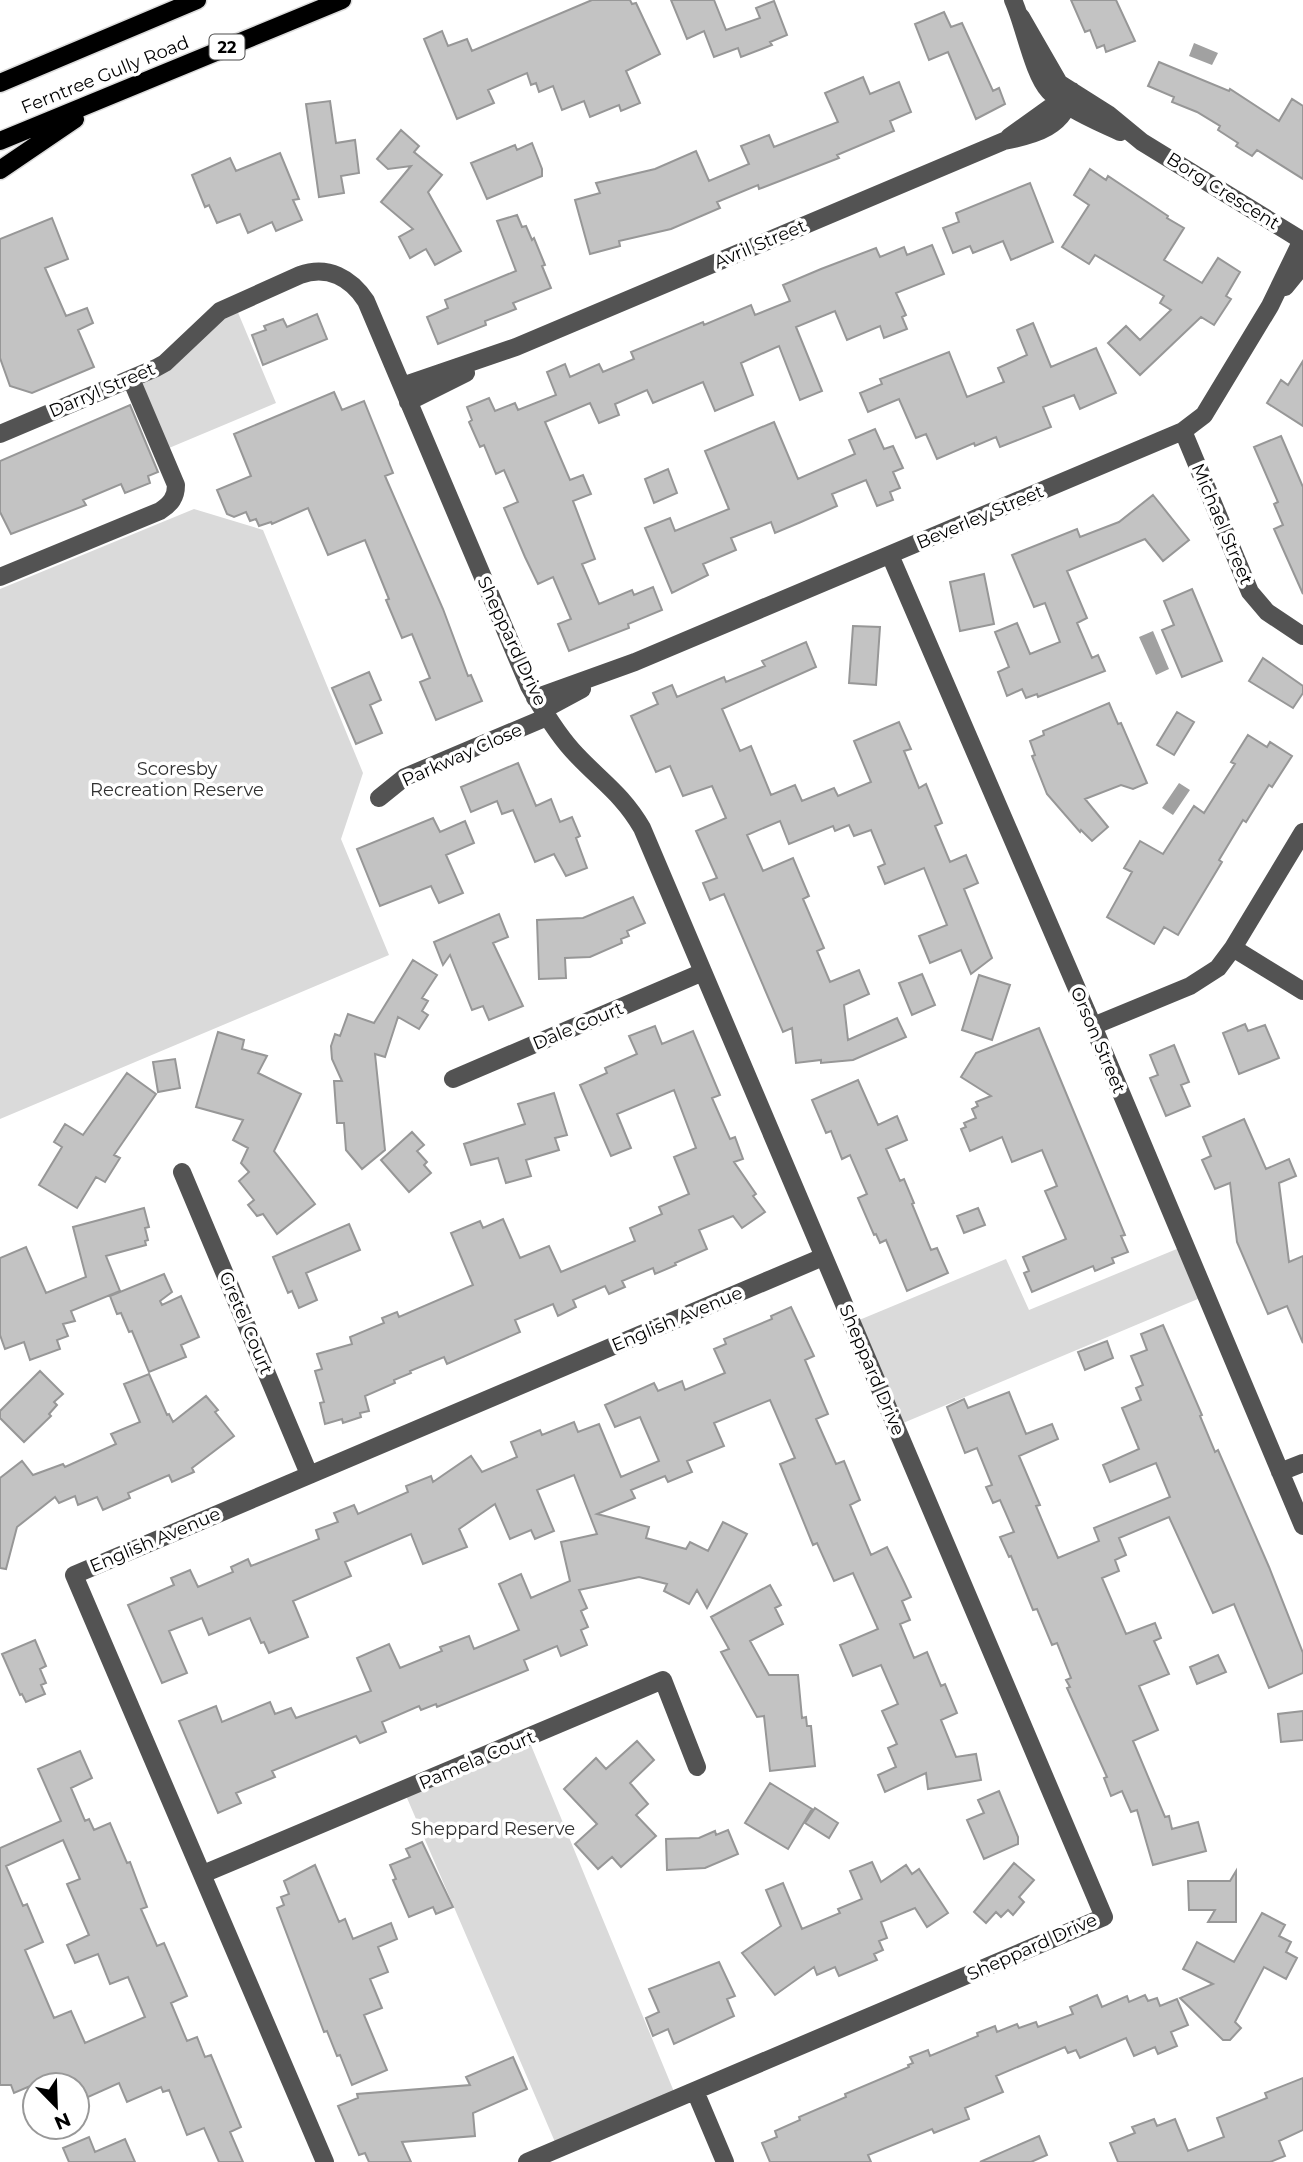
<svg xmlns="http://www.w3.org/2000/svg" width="1303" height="2162" font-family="Montserrat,sans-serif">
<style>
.green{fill:#dadada}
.water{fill:#a1a1a1}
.building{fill:#c3c3c3;stroke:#979797;stroke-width:2;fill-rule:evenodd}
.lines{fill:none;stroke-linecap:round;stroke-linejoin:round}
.major-casing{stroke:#dbdbdb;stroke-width:21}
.minor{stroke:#535353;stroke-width:18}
.major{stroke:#000;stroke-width:18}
.labels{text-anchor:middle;stroke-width:7;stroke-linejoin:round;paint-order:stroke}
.shield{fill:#fff;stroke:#4c4c4c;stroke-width:2}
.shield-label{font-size:16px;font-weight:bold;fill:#000}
.street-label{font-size:18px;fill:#000;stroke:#fff}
.park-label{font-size:18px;fill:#313131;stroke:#fff}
</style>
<rect width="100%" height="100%" fill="#fff"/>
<path class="green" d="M234,303L276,403L169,448L138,376Z
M194,509L263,530L363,773L341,839L389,955L0,1119V589Z
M1184,1246L1205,1296L896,1426L852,1323L1006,1259L1029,1310Z
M528,1738L677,2099L558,2149L404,1791Z"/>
<path class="water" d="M1194,43L1218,53L1212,65L1189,56Z
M1153,631L1169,669L1156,675L1139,637Z
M1179,783L1190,790L1173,815L1162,808Z"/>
<path class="building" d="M592,0H630L632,4L636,3L660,54L626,71L640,103L621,111L619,105L590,117L584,101L562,110L553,86L539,92L536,83L531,85L527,73L488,90L494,103L457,119L424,39L442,31L448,46L467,39L472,51Z
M671,0H714L726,30L760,18L756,8L774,1L787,35L770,42L772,45L741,57L738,48L714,57L704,31L687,39Z
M1071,0H1116L1135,41L1106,52L1104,45L1097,48L1090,30L1085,32Z
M944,12L951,27L962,23L993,91L999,88L1005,104L976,119L948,52L929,60L915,24Z
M1159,62L1229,91L1230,89L1279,121L1292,99L1303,106V179L1257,150L1252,156L1236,146L1238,143L1218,130L1220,126L1197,112L1172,102L1174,97L1148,86Z
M863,77L870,94L899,82L911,112L890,121L894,131L837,155L839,158L759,189L758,185L717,202L720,208L671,229L619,241L620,246L590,254L575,200L600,193L596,183L655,169L696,151L709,181L749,164L741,146L769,135L774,147L838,122L825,93Z
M330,101L336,143L355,140L359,173L341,176L344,193L319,197L306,104Z
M401,130L419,146L414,152L442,175L428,192L461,251L435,265L426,249L410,258L399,237L413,229L381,202L411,166L388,169L377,159Z
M532,143L542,169V176L487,199L471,163L515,145L517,150Z
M280,153L299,199L293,200L302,220L276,231L272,222L248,233L240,214L217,223L209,205L205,207L192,175L230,158L236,171Z
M1090,169L1106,180L1108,176L1168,216L1167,218L1184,228L1164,260L1202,283L1218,258L1240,272L1226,296L1231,299L1214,325L1201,317L1140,375L1108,343L1126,326L1140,340L1171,310L1160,303L1164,296L1095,255L1089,264L1062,247L1089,205L1074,195Z
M1030,183L1053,242L1011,260L1003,241L973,253L970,246L953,253L943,228L959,222L956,213Z
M517,215L522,227L526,226L532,240L534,238L545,265L542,266L551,288L513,303L516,309L485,321L486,325L438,344L427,317L448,308L445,300L516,271L497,221Z
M52,218L68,259L45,268L66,316L87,308L93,323L78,330L94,367L32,393L10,386L0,358V239Z
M932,245L944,274L896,293L906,315L902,317L907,329L884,338L880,326L847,340L835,311L796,327L822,391L800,400L779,346L741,363L753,395L715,411L703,382L653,403L647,390L615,404L619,415L599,423L590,403L545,422L570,480L583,475L591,494L573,501L595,559L582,564L599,604L632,590L634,595L653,587L662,610L628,624L629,628L569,651L558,624L571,619L553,577L538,584L525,557L504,508L518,502L504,470L496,474L484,445L480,447L469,422L472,420L467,407L489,398L495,411L515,403L518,410L556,395L547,372L565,364L570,377L599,364L603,372L634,359L631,352L703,322L704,325L751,305L755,315L790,301L783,285L821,269L876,248L880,257L904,247L907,255Z
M317,314L327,339L263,365L252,335L266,330L264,326L283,319L287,327Z
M1033,323L1051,367L1096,348L1116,393L1080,409L1074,395L1043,407L1051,427L1000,447L996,437L975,446L974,443L937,459L926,434L916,438L899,399L868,412L860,393L882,384L880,379L949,352L967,397L1004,382L998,368L1027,355L1017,330Z
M1303,361V426L1267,403L1281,380L1288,385Z
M334,392L342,410L364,401L393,473L385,476L443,609L468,676L471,675L482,701L436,720L420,682L430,678L412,634L402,638L386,600L389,599L365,540L328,555L308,508L272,524L271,522L259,526L256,519L250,521L246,512L234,517L227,514L217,490L251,476L234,434Z
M130,405L158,472L148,476L150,483L125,493L121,484L83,500L86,505L11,534L0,512V461Z
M774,422L798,479L855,454L849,440L875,429L884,449L893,446L903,468L893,472L900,488L890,492L893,500L877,506L866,480L832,494L837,506L801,522L775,533L771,522L731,538L736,550L703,564L708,575L672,593L645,528L670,518L675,531L729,509L705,451Z
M1281,436L1303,487V594L1274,529L1283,525L1274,504L1278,502L1254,447Z
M668,469L677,493L654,503L645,479Z
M1153,495L1189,540L1163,561L1145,539L1067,571L1087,618L1077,623L1092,658L1098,655L1105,671L1038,697L1037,694L1026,698L1022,689L1007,696L998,672L1009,667L995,632L1017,623L1030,654L1060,642L1045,603L1034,607L1012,555L1077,529L1080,537L1119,522Z
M984,574L994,624L960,631L950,582Z
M1192,589L1222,661L1182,677L1162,630L1174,625L1164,601Z
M853,626L880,627L876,685L849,683Z
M806,642L816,667L722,709L740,751L751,746L771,795L795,785L802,801L834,788L838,796L871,782L854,741L899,722L911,749L904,751L919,788L926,784L942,823L935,826L950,862L966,855L978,883L964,889L992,958L971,974L961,950L930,963L919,936L947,925L924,868L885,884L878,867L885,864L871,830L854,836L849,825L835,831L833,826L789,844L780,821L747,835L763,871L793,858L809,896L803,899L824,948L817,951L830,982L859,970L869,994L844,1005L848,1040L897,1018L906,1037L853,1060L821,1063V1060L796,1063L792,1028L783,1032L724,894L710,900L703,883L717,878L696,831L726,818L712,786L683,796L670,766L656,772L631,716L658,704L653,693L672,685L677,697L724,677L726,682L765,666L762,661Z
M1263,658L1303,686V693L1293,708L1249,681Z
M369,672L381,700L370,705L382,733L356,744L332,688Z
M1109,703L1118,724L1121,723L1147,783L1133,789L1121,785L1085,799L1108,827L1092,841L1081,830L1080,832L1047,794L1032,756L1035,755L1030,741L1044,735L1043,731Z
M1177,712L1194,722L1174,755L1157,745Z
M1248,735L1267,747L1270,742L1292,756L1272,787L1269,785L1246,822L1243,820L1219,860L1222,862L1178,935L1164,927L1154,944L1107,917L1132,872L1124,868L1140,841L1163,854L1194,806L1204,813L1235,764L1231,762Z
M518,763L536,806L551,799L560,822L572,817L580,836L576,838L587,868L566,876L554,854L535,862L513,810L502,814L497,801L471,812L461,787Z
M433,818L440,832L465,821L474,843L446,855L463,893L439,903L431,886L380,906L357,849Z
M633,897L645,923L627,931L629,936L621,939L622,943L590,957L565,958L566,978L539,979L537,920L583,918Z
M499,914L508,937L493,943L523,1006L489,1020L483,1006L472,1010L450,955L443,965L434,942Z
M413,960L437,975L422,998L428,1001L422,1011L428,1015L419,1029L398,1017L385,1057L375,1054L385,1150L362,1169L346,1150L344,1123H337L334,1081H342L332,1059L331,1046L335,1034L340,1036L348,1014L374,1023Z
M922,974L935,1005L912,1015L899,983Z
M979,975L1010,985L992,1040L962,1030Z
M1245,1024L1248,1031L1265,1025L1279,1058L1239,1074L1223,1033Z
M655,1026L662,1044L693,1031L720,1095L712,1098L730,1139L735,1137L743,1159L734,1162L756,1194L753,1196L765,1212L742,1228L733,1216L699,1230L707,1249L675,1263L676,1265L655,1274L653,1268L622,1281L625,1287L609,1294L605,1286L573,1300L576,1307L558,1316L553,1304L515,1320L520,1332L447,1364L444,1357L410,1371L411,1373L394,1380L395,1383L365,1396L369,1411L360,1413L361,1417L343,1423L342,1419L325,1424L320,1403L324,1402L315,1371L322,1369L317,1354L352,1344L350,1337L384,1323L382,1318L397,1312L399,1317L473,1285L451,1233L480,1221L483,1228L503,1219L520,1258L549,1246L561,1272L635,1241L630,1228L662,1214L659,1207L689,1194L674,1157L696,1148L674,1090L617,1114L631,1148L611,1156L580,1085L607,1073L605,1068L637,1054L629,1036Z
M1039,1028L1125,1235L1121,1236L1128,1252L1112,1258L1114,1263L1095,1271L1093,1266L1032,1292L1024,1273L1029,1271L1023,1257L1066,1239L1045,1191L1057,1186L1042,1150L1012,1162L1002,1137L970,1151L961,1129L966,1127L964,1123L976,1118L972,1109L978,1106L976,1102L991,1096L961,1077L976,1053Z
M218,1032L244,1040L242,1049L267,1056L258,1073L301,1094L274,1151L315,1204L277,1234L263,1214L257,1216L248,1205L254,1200L239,1181L249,1172L241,1163L248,1148L233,1140L243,1120L196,1107Z
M1174,1045L1189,1082L1181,1085L1190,1106L1166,1116L1150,1078L1158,1075L1150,1055Z
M175,1059L180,1088L158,1092L153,1062Z
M127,1073L156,1094L114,1155L120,1158L105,1182L96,1177L77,1208L39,1185L62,1147L54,1142L65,1124L83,1135Z
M858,1080L878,1125L897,1116L907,1140L886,1149L900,1181L904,1179L914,1203L912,1204L931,1250L937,1248L948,1273L907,1291L886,1240L880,1243L876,1234L874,1235L858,1198L867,1194L850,1155L842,1159L831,1131L826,1133L812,1100Z
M554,1093L567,1135L555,1138L559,1150L526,1160L531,1176L506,1183L498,1158L471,1165L464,1144L525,1124L518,1104Z
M1244,1119L1266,1169L1289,1159L1296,1176L1279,1183L1289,1262L1303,1256V1343L1287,1306L1268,1314L1237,1242L1230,1183L1215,1189L1202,1160L1211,1156L1203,1137Z
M412,1132L424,1145L417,1151L427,1162L424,1165L431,1173L409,1192L381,1160Z
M144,1208L149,1227L145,1228L148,1240L145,1241L146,1245L106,1256L120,1291L71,1311L75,1321L63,1324L68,1336L57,1340L60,1349L30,1360L24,1342L5,1349L0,1335V1258L26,1247L46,1293L86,1277L73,1227Z
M978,1208L985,1225L964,1233L957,1216Z
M349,1224L360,1250L306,1273L317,1300L299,1308L292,1291L288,1293L273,1257Z
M164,1274L172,1292L160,1301L162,1305L181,1296L199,1337L181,1345L186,1357L149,1372L132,1331L129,1332L121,1313L117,1314L110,1296Z
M791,1307L814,1356L805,1360L828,1414L816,1419L836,1464L844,1461L860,1500L850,1505L871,1555L887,1547L904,1582L911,1597L902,1601L910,1620L900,1624L914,1658L927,1652L941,1686L945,1684L957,1713L941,1720L956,1757L976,1754L981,1780L928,1789L926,1773L885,1792L878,1775L896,1767L888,1748L897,1744L882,1711L898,1704L881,1665L853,1676L840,1645L878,1629L853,1573L834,1581L817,1543L813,1545L780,1464L795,1458L770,1400L714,1423L724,1446L687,1461L692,1472L668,1482L665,1476L631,1490L635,1498L597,1514L649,1527L646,1538L686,1549L690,1542L708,1551L723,1522L747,1534L707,1608L697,1590L689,1604L664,1591L667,1584L639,1577L579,1590L587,1608L581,1611L588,1627L581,1630L587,1645L561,1656L557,1646L524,1660L528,1670L437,1707L436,1704L421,1710L419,1706L382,1722L386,1732L360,1743L356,1736L272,1771L275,1777L236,1793L241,1803L218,1813L179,1721L216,1706L222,1722L270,1702L275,1714L291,1708L296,1718L371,1691L357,1658L389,1644L400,1668L442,1651L440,1647L469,1636L474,1649L519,1630L499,1584L521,1574L531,1598L570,1581L561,1542L597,1534L574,1475L537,1490L554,1531L535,1539L531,1530L510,1539L495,1504L459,1529L467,1547L423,1564L411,1534L345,1562L351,1576L293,1601L308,1637L269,1653L264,1642L261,1643L250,1618L209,1635L202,1618L169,1631L187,1673L162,1683L128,1605L174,1585L171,1578L190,1570L198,1587L233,1572L231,1567L248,1559L251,1566L319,1539L316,1530L338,1522L334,1513L354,1505L358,1514L408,1492L406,1486L431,1476L433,1482L471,1456L482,1472L517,1457L511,1442L540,1430L542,1435L574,1422L578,1432L599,1424L621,1477L659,1461L640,1417L615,1427L605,1405L654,1383L658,1391L682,1381L685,1390L725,1373L714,1349L726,1344L724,1339L772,1319L771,1316Z
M1163,1325L1202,1415L1200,1416L1215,1452L1218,1450L1269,1567L1303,1653V1673L1269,1688L1234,1604L1213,1613L1169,1517L1119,1538L1126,1555L1115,1560L1119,1571L1102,1578L1126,1634L1155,1623L1161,1638L1154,1641L1169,1674L1139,1686L1158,1730L1133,1741L1165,1817L1169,1816L1172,1829L1198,1822L1206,1851L1153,1865L1137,1810L1131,1812L1122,1791L1111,1796L1104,1778L1107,1777L1067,1688L1070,1687L1066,1680L1071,1678L1057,1643L1052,1645L1037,1609L1033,1610L1011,1556L1009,1557L1000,1537L1014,1532L1000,1500L993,1503L986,1487L992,1485L977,1448L965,1453L947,1407L964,1399L968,1408L1009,1392L1026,1434L1052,1424L1058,1439L1019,1456L1040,1505L1036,1506L1058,1558L1099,1541L1094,1528L1170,1497L1156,1463L1110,1482L1103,1465L1139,1449L1122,1408L1141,1400L1136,1388L1143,1385L1131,1356L1147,1350L1141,1334Z
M1107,1341L1113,1358L1085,1370L1078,1352Z
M40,1371L63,1394L54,1402L57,1405L49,1414L51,1416L24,1442L0,1418V1411Z
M149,1374L167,1415L169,1414L173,1422L206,1396L218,1410L215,1412L234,1436L192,1468L194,1472L172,1482L169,1475L128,1493L130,1498L103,1510L97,1497L78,1505L75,1496L59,1503L55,1497L17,1527L6,1569L0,1568V1478L22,1461L33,1475L63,1464L65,1467L116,1444L111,1434L140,1422L124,1384Z
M770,1585L781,1605L775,1608L783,1624L750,1641L769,1675H798L802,1718L806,1717L807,1726H811L815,1766L770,1771L764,1716L757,1717L721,1652L729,1649L711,1617Z
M35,1640L46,1666L40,1669L46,1683L41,1685L45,1694L26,1702L22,1694L20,1695L2,1654Z
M1218,1655L1226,1672L1197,1684L1190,1667Z
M1303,1711V1740L1281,1742L1278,1714Z
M637,1741L654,1760L630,1783L648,1804L636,1815L656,1836L621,1867L612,1857L598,1869L575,1844L597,1824L564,1789L596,1758L606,1769Z
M80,1751L92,1778L71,1788L85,1821L89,1819L94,1830L110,1823L127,1863L130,1862L147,1907L141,1909L157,1946L164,1943L187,1996L171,2003L187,2041L197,2037L205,2057L211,2055L241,2127L230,2132L243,2162H219L204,2128L187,2135L169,2090L163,2092L161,2087L127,2102L119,2083L77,2102V2085H37L35,2081V2084L14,2093L11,2085H0V1848L61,1821L38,1769ZM63,1840L80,1879L67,1884L89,1935L67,1945L75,1963L98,1954L110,1984L128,1977L145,2017L85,2043L71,2011L54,2018L25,1950L43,1942L27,1904L23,1906L6,1866Z
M770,1783L812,1809L788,1849L745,1823Z
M999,1791L1018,1837V1844L984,1859L967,1820L984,1813L978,1800Z
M815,1808L838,1823L829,1838L805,1823Z
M728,1830L738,1854L705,1868L667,1870L666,1839L699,1838L715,1831L716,1835Z
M422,1842L453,1907L436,1914L433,1907L409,1917L393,1880L396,1879L390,1865L410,1857L406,1849Z
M872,1862L881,1882L906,1865L912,1874L919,1869L948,1913L927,1927L915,1908L881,1922L887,1938L879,1941L883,1950L874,1954L877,1960L839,1976L835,1967L817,1975L814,1967L775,1995L742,1953L781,1926L766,1890L783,1883L802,1929L840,1913L838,1909L862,1899L850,1871Z
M1014,1863L1034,1880L1019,1897L1024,1902L1013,1915L1008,1910L1001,1917L996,1912L986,1923L974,1912Z
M315,1865L339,1922L345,1919L353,1939L391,1923L397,1939L378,1947L388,1972L370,1979L382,2008L364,2015L387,2070L352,2085L340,2055L337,2056L327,2031L324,2032L277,1908L284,1905L281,1897L289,1894L284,1881Z
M1236,1871V1922H1208L1215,1910H1189L1188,1881H1230Z
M1262,1913L1285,1925L1279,1936L1291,1942L1286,1952L1297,1958L1286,1979L1264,1967L1235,2022L1241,2028L1230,2040H1223L1180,1998L1213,1984L1183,1969L1197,1942L1234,1962Z
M719,1962L735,1996L727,1999L734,2016L674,2044L668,2029L653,2036L646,2018L659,2012L649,1989Z
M1097,1995L1102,2007L1127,1996L1129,2002L1145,1995L1148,2001L1157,1998L1160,2006L1177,1999L1188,2025L1171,2032L1177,2046L1158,2054L1155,2047L1134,2056L1126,2038L1080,2058L1076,2050L1068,2053L1065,2047L996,2076L1003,2092L965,2108L969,2119L934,2133L932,2129L868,2155L871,2162H770L762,2143L777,2137L775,2131L800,2120L799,2117L846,2097L845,2094L909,2067L908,2065L913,2063L910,2057L928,2050L930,2056L978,2036L977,2033L995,2026L997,2032L1017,2024L1019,2028L1036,2022L1038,2027L1073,2014L1070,2007Z
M513,2057L527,2089L473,2113L475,2136L402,2142L411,2162H369L365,2153L359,2155L338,2106L358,2098L357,2094L470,2085L466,2077Z
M1303,2078V2130L1279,2141L1285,2156L1270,2162H1118L1110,2143L1135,2133L1132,2127L1154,2119L1157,2126L1175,2119L1188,2151L1224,2137L1217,2118L1267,2098L1265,2093Z
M1039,2136L1047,2155L1031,2162H980Z
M89,2137L95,2152L125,2139L135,2162H69L63,2148Z"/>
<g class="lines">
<g class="major-casing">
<path id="major" d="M0,83L197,0
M0,141L342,0
M0,170L75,119"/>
</g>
<path class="minor" d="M1013,0C1024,24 1033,74 1049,91C1063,107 1100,123 1120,132
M1021,17L1059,83L1108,114L1142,142L1303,241
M1009,137L1069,94
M1285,287L1303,265
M402,386L516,347L1004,141C1035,135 1066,127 1072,91
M408,402L466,373
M1183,431L1250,592L1267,612L1303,636
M0,434L156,368L165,363L220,311L300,275C328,265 351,278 366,301L529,686C542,709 555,731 572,750C598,779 622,793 642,828L1104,1917L527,2162
M890,555L1093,1026L1303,1526
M0,577L160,511C171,504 176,497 176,485L131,379
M535,698L635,662L1183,431L1204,415L1270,306L1302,240
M543,710L582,689
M379,798L405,777L547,717
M1233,948L1303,991
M1093,1026L1190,986L1218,968L1233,948L1303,832
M453,1079L703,972
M182,1172L309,1474
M1280,1472L1303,1463
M203,1874L663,1680L697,1767
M695,2091L725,2162
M325,2162L74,1575L823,1257"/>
<use href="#major" class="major"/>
</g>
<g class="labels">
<rect class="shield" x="209.5" y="34.5" width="35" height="25" rx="5"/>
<g class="shield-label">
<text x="227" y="53">22</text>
</g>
<g class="street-label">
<text transform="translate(105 75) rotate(-22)" y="6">Ferntree Gully Road</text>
<text transform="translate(1223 191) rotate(32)" y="6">Borg Crescent</text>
<text transform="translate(760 244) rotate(-23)" y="6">Avril Street</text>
<text transform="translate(102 390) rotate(-23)" y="6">Darryl Street</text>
<text transform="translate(980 517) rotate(-23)" y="6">Beverley Street</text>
<text transform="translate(1222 524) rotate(67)" y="6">Michael Street</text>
<text transform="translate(512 641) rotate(65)" y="6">Sheppard Drive</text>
<text transform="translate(462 755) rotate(-24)" y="6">Parkway Close</text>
<text transform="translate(578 1026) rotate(-23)" y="6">Dale Court</text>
<text transform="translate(1098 1040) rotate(67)" y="6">Orson Street</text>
<text transform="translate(677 1319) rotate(-23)" y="6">English Avenue</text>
<text transform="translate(246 1323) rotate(67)" y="6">Gretel Court</text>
<text transform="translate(872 1370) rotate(67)" y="6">Sheppard Drive</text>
<text transform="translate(155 1540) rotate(-23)" y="6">English Avenue</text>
<text transform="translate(477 1760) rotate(-23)" y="6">Pamela Court</text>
<text transform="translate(1032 1947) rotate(-24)" y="6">Sheppard Drive</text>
</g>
<g class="park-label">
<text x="177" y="775">Scoresby<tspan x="177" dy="21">Recreation Reserve</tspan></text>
<text x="493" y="1835">Sheppard Reserve</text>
</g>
</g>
<g transform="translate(56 2106) rotate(157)"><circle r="33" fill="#ffffff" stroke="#999999" stroke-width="2"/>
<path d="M0-5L12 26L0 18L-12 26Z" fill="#000000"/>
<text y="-10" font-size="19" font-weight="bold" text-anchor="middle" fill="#000000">N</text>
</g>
</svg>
